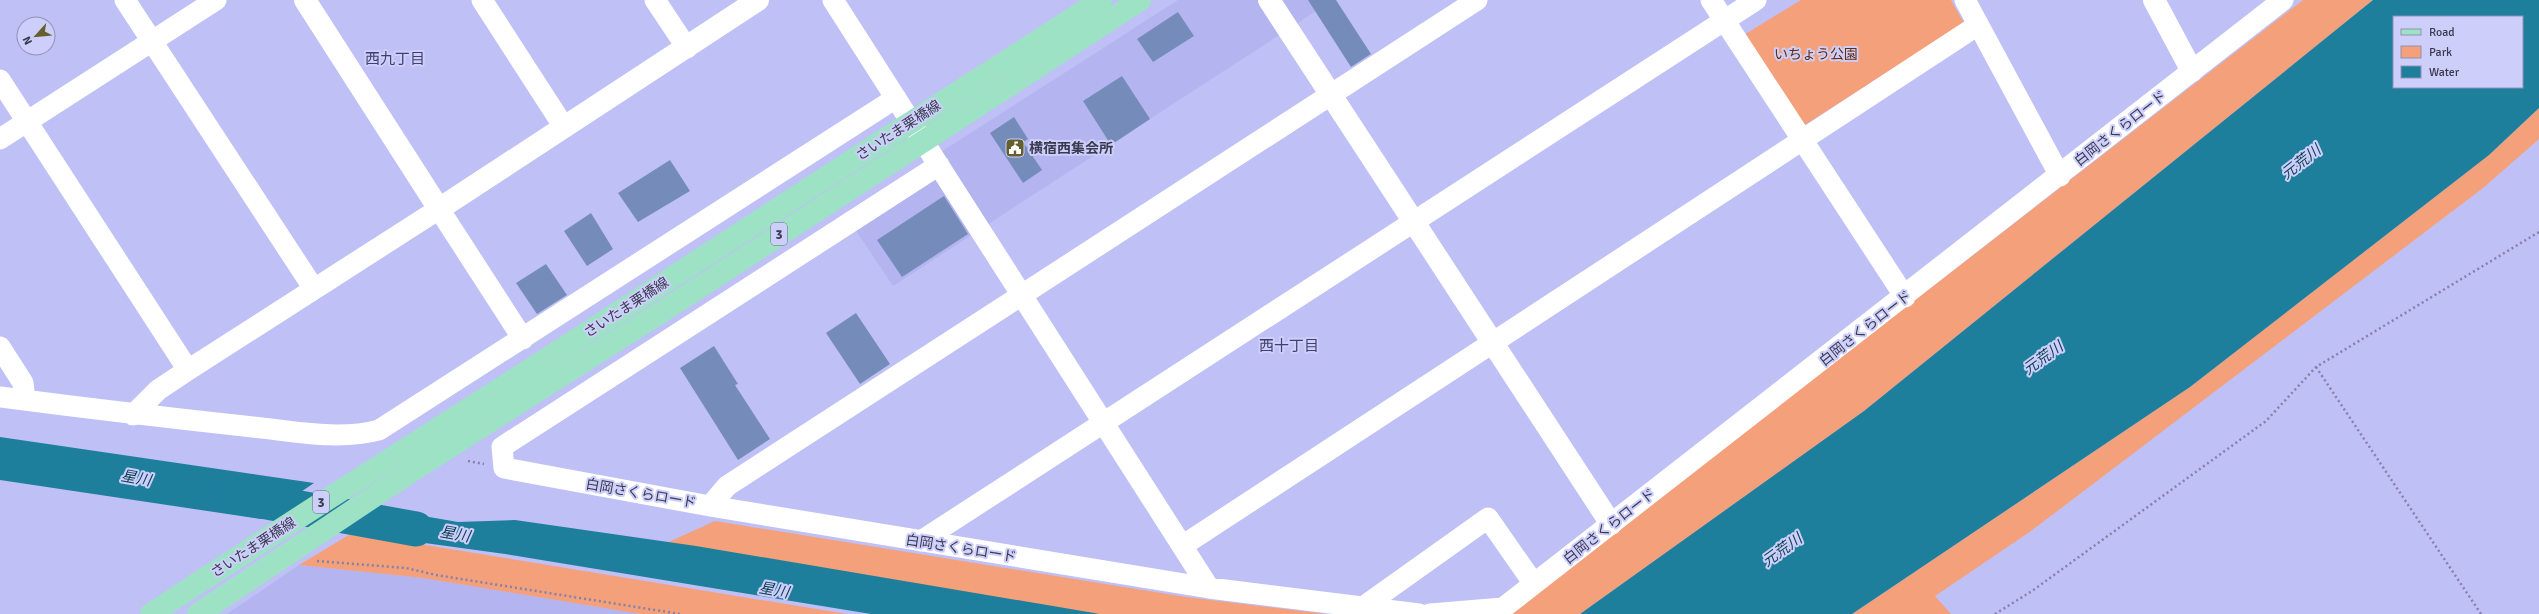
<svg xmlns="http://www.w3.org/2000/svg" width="2539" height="614" font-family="Signika,'Noto Sans JP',sans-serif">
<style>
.built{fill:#b3b4f0}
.green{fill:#f4a07b}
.water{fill:#1e7f9d;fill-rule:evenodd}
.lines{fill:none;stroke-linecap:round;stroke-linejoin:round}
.river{stroke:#1e7f9d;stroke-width:35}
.building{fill:#758cbb}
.path{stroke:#8282aa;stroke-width:2.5;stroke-dasharray:2 3;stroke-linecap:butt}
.minor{stroke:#fff;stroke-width:21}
.tertiary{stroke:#fff;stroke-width:22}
.primary{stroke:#9ee2c6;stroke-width:22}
.labels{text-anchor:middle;stroke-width:4;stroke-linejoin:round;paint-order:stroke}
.shield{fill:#cdcefa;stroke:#656682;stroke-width:1}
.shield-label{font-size:13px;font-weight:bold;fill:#39394f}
.park-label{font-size:14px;fill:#632b10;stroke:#cdcefa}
.street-label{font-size:14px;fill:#39394f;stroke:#cdcefa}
.poi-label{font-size:14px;font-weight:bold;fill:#39394f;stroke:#cdcefa;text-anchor:start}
.neighbourhood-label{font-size:15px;fill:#413f6c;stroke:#cdcefa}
.water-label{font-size:15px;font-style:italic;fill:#093f50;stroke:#cdcefa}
</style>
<rect width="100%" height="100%" fill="#bfc0f6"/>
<path class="built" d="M1178,0H1333L893,286L855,229L941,152Z
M299,565L423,578L640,614H227Z"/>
<path class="green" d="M1801,0H1951L1964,23L1800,128L1739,38Z
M2303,0H2373L1864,411L1580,614H1509Z
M2539,108V139L2483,188L2031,531L1935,596L1951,614H1852L2190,387L2489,155Z
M715,521L1186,597L1326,614H1079L662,545Z
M352,533L847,614H640L423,578L299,565Z"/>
<path class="water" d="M2373,0H2539V108L2489,155L2190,387L1852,614H1580L1864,411ZM2394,17H2522V87H2394Z
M0,437L314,483L261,519L0,480Z
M383,509L458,522L515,520L696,546L1100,614H871L505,554L352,533Z"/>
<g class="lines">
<path class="river" d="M233,496L416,529"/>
</g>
<path class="building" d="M1308,0H1336L1371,54L1351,67Z
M1178,12L1194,36L1153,62L1137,39Z
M1122,76L1150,119L1111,145L1083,101Z
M1014,117L1028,139L1023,142L1042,170L1023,183L990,133Z
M670,160L690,191L638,222L618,193Z
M944,196L968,234L902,277L877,240Z
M591,213L613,249L587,266L564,231Z
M546,264L567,295L537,314L516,283Z
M856,313L890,364L860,384L826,333Z
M714,346L738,384L735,385L770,439L738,460L680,368Z"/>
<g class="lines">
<path class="path" d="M2316,367L2481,614
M468,461L484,464
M317,561L406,568L436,575L680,614
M1995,614L2032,591L2266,421L2316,367L2539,232"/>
<path class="minor" d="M125,0L314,289
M482,0L564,127
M655,0L687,48
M833,0L1209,588
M1711,0L1905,297
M1965,0L2060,176
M0,80L188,370
M0,139L216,0
M939,165L502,447L504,468L710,506L1209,588L1419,614
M0,347L23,383L25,400
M0,397C84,408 168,418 253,427C293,431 339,441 379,430L896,98
M133,415L158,390L188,370L439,209L523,339
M710,506L727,486L1477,0
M921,541L1756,0
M1182,546L1978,25
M1363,607L1488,518L1534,584
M1430,614L1503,608L2283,0"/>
<path class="tertiary" d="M305,0L439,209L758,0
M1269,0L1611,524
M2154,0L2192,71"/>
<path class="primary" d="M151,614C282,527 416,443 548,358C732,239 916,118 1101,0
M198,614L418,467L666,309L1140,0"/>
</g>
<defs>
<g id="civic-square" transform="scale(1)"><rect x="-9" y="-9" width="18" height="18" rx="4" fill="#645f2c" stroke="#cdcefa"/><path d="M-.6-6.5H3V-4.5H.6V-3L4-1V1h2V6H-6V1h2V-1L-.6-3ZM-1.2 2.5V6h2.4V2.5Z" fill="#fff"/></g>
</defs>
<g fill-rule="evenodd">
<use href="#civic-square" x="1015" y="148"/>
</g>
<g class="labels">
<g class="shield">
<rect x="771" y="223" width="16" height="22" rx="3"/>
<rect x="313" y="491" width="16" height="22" rx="3"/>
</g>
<g class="shield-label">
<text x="779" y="239">3</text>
<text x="321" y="507">3</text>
</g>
<g class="park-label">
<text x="1816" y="59">いちょう公園</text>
</g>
<g class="street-label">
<text transform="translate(2120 128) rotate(-38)" y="5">白岡さくらロード</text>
<text transform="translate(898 130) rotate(-33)" y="5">さいたま栗橋線</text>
<text transform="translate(626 307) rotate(-33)" y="5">さいたま栗橋線</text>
<text transform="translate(1865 328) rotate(-38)" y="5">白岡さくらロード</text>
<text transform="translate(641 493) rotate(10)" y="5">白岡さくらロード</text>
<text transform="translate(1609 526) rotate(-38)" y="5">白岡さくらロード</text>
<text transform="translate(253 547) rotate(-33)" y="5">さいたま栗橋線</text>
<text transform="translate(961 548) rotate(9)" y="5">白岡さくらロード</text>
</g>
<g class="poi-label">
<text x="1029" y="153">横宿西集会所</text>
</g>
<g class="neighbourhood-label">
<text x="395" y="64">西九丁目</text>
<text x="1289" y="351">西十丁目</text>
</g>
<g class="water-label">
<text transform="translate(2301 162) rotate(-38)" y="5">元荒川</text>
<text transform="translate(2043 358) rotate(-36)" y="5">元荒川</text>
<text transform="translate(136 478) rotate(10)" y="5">星川</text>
<text transform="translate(455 534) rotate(10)" y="5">星川</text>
<text transform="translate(1782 550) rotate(-36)" y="5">元荒川</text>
<text transform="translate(774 590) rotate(10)" y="5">星川</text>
</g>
</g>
<rect x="2393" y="16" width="130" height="72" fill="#cdcefa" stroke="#9292b6"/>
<rect x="2401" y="29" width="20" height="6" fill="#9ee2c6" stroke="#9292b6"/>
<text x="2429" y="36" font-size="12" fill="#39394f">Road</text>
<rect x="2401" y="46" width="20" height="12" fill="#f4a07b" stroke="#9292b6"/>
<text x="2429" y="56" font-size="12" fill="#39394f">Park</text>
<rect x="2401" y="66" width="20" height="12" fill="#1e7f9d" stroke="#9292b6"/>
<text x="2429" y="76" font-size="12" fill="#39394f">Water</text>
<g transform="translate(36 36) rotate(243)"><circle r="19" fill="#cdcefa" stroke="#9292b6"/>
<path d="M0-3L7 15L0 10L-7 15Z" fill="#645f2c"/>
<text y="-6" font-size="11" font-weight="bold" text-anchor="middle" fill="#39394f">N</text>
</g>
</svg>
